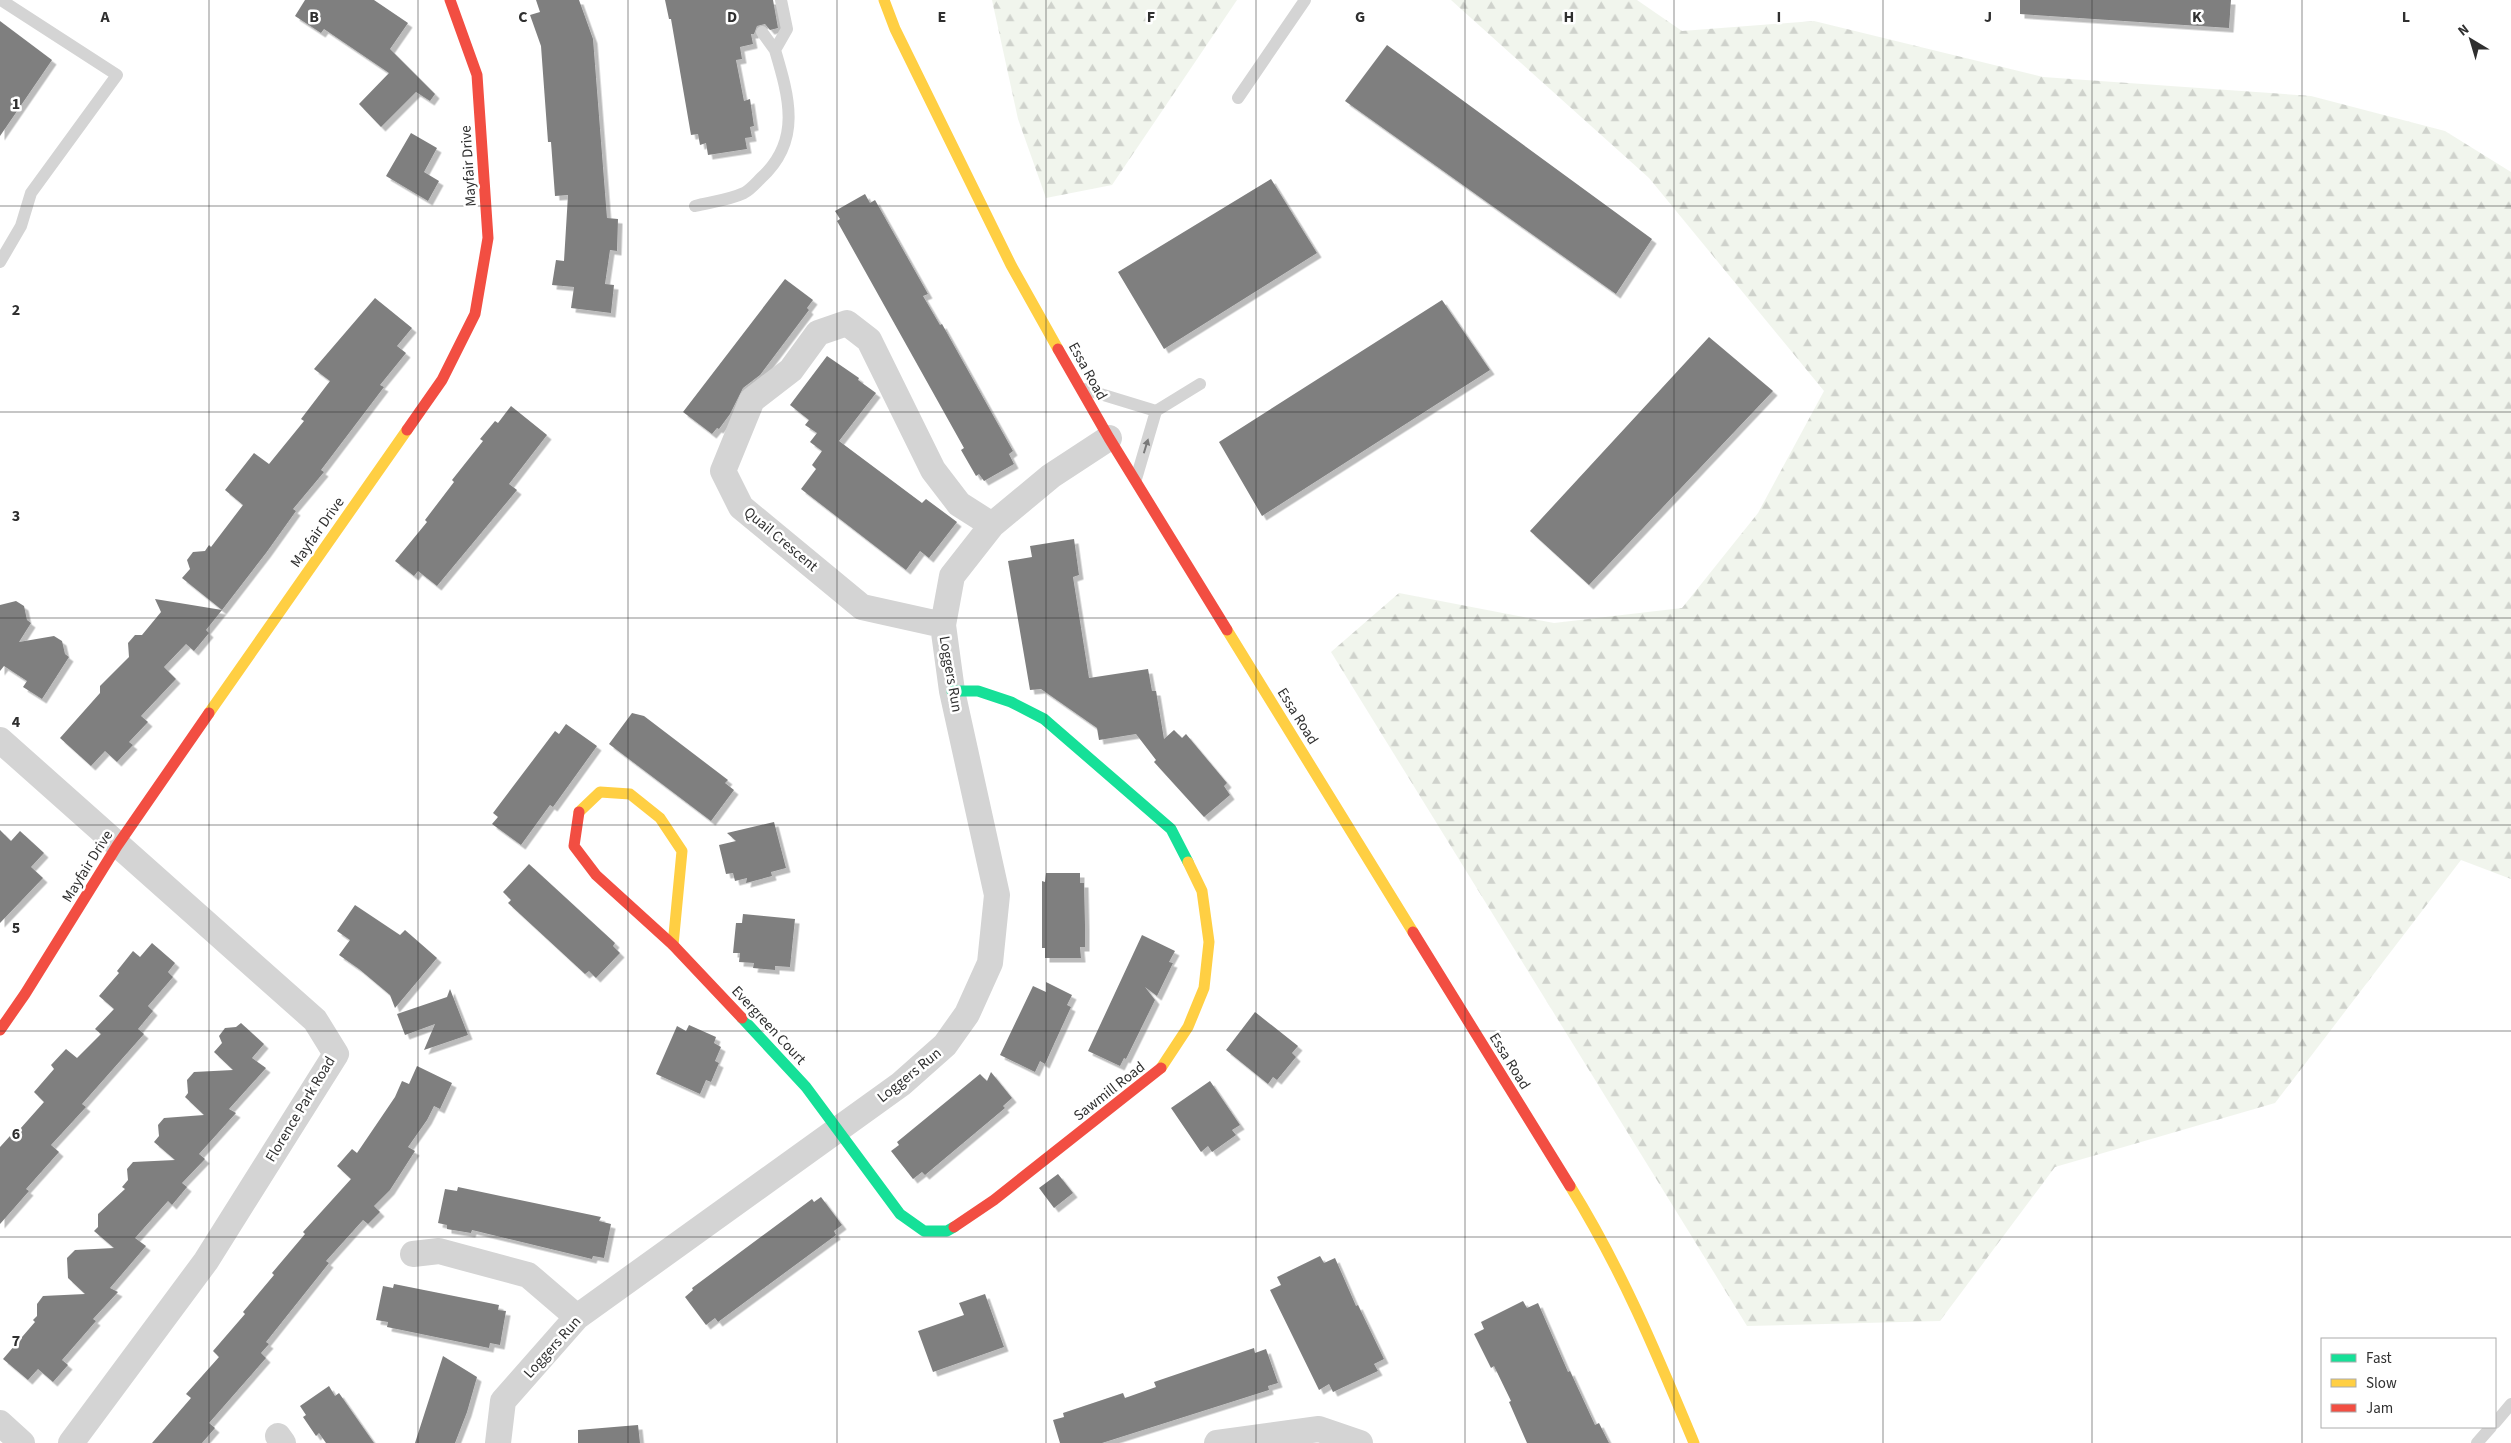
<svg xmlns="http://www.w3.org/2000/svg" width="2511" height="1443" font-family="'Source Sans 3',sans-serif">
<style>
.forest{fill:url(#forest-firs)}
.building{fill:#7f7f7f;filter:url(#shadow)}
.lines{fill:none;stroke-linecap:round;stroke-linejoin:round}
.lane{stroke:#d4d4d4;stroke-width:12}
.street{stroke:#d4d4d4;stroke-width:26}
.fast{stroke:#16e098;stroke-width:11}
.slow{stroke:#ffcf43;stroke-width:11}
.jam{stroke:#f24e42;stroke-width:11}
.oneway{fill:#797979}
.grid{fill:none;stroke:#2f2f2f;stroke-width:1;stroke-opacity:0.55}
.labels{text-anchor:middle;stroke-width:5;stroke-linejoin:round;paint-order:stroke}
.street-label{font-size:15px;fill:#2f2f2f;stroke:#fff}
.grid-label{font-size:16px;text-anchor:middle;font-weight:bold;fill:#2f2f2f;stroke:#fff;stroke-width:5;stroke-linejoin:round;paint-order:stroke}
</style>
<defs>
<pattern id="forest-firs" width="22" height="20" patternUnits="userSpaceOnUse" patternTransform="scale(1.25)"><rect width="22" height="20" fill="#f1f5ed"/><path d="M5 1l3.5 6h-7zM16 11l3.5 6h-7z" fill="#cfd2cc"/></pattern>
<filter id="shadow"><feDropShadow dx="4.5" dy="4.5" stdDeviation="0" flood-color="#0004"/></filter>
</defs>
<rect width="100%" height="100%" fill="#fff"/>
<path class="forest" d="M992,0H1237L1112,185L1046,198L1018,119Z
M1451,0H1637L1682,31L1814,21L2043,77L2311,96L2445,131L2511,172V879L2461,860L2275,1103L2055,1167L1940,1321L1747,1326L1331,652L1399,593L1554,623L1682,608L1758,513L1824,391L1649,178Z"/>
<path class="building" d="M305,0H374L408,23L390,49L435,94L430,101L416,92L381,127L359,104L389,73L324,29L321,33L295,16Z
M536,0H579L593,39L607,218L618,219L617,251L610,250L605,284L614,285L611,313L571,308L574,287L552,285L556,260L564,261L568,195L555,196L551,142H548L541,46L530,15L540,12Z
M665,0H773L778,28L770,30L765,24L757,26L754,34H751L753,44L740,47L742,59L736,60L744,101L750,99L754,126L750,127L752,137L745,138L747,149L708,155L706,143L700,145L698,134L691,135L671,19H669Z
M2020,0H2231L2229,28L2020,14Z
M0,21L52,60L0,136Z
M1387,45L1652,239L1616,294L1345,101Z
M411,133L437,148L424,172L439,181L428,201L386,176Z
M1271,179L1317,253L1164,349L1118,272Z
M865,194L870,203L875,200L928,294L923,296L940,325L942,324L1013,451L1009,454L1014,464L984,481L979,474L976,476L961,450L964,448L837,221L840,219L835,211Z
M785,279L813,300L807,308L809,310L760,375L743,388L730,414L719,429L717,428L712,434L683,412Z
M375,298L412,328L397,346L406,353L380,385L384,387L321,470L324,472L293,509L296,511L266,553L222,610L182,578L190,569L187,560L193,552L205,551L209,545L211,547L243,505L225,490L254,453L269,464L304,421L301,419L330,381L314,369Z
M1442,300L1490,370L1262,516L1219,442Z
M1709,337L1773,391L1589,585L1530,531Z
M827,356L859,378L858,380L876,393L839,441L922,503L926,499L957,522L929,558L920,551L906,570L801,489L816,469L812,465L822,451L810,442L817,433L805,425L809,420L790,405Z
M511,406L547,435L509,484L517,490L437,586L418,571L414,576L395,561L427,522L425,520L454,482L452,480L483,441L480,439L495,421L498,423Z
M1074,539L1079,575L1073,577L1089,678L1148,669L1152,691H1156L1164,739L1174,730L1182,738L1186,734L1227,783L1224,786L1230,795L1204,817L1154,762L1156,760L1136,734L1099,740L1097,728L1041,689L1030,690L1008,561L1032,557L1030,546Z
M155,599L222,610L206,630L209,633L194,651L186,644L164,667L176,679L141,716L148,722L129,742L133,745L117,762L105,751L91,766L60,738L100,693V686L129,657L128,643L135,635H142L161,612Z
M16,601L24,606L27,620L31,623L19,642L54,636L62,641L65,654L69,657L42,699L23,687L27,681L4,666L0,671V605Z
M632,713L644,716L728,780L725,783L734,790L711,821L609,744Z
M566,724L597,746L553,807L550,805L521,845L492,824L498,817L493,813L555,731L559,734Z
M774,822L786,868L771,872L772,876L746,883L747,878L735,881L733,873L726,874L719,845L736,841L727,833Z
M0,830L11,841L20,831L44,853L31,867L43,878L0,923Z
M529,864L615,943L613,946L620,953L596,978L589,971L585,974L508,903L511,900L503,892Z
M1046,873H1080V883H1084L1085,925V947H1080L1081,958H1045V948H1042V881L1045,882Z
M355,905L400,935L405,930L437,958L395,1008L390,995L359,969L339,955L350,940L337,931Z
M743,914L795,919L790,967L775,966V970L753,968L754,963L739,962L740,953H733L736,923H742Z
M1142,935L1175,951L1169,962L1173,963L1157,996L1145,987L1155,1000L1126,1059L1124,1058L1120,1066L1088,1051Z
M152,943L175,963L168,972L173,977L148,1006L153,1011L138,1029L144,1034L82,1104L86,1107L51,1145L59,1152L26,1189L29,1191L0,1224V1147L10,1136L12,1138L44,1102L34,1092L54,1069L51,1065L66,1049L77,1058L101,1034L95,1029L114,1009L99,996L119,973L117,971L133,951L140,957Z
M1046,982L1072,995L1067,1005L1071,1007L1054,1044L1045,1064L1040,1061L1035,1072L1000,1055L1033,986L1046,992Z
M450,989L468,1035L424,1050L435,1024L405,1035L397,1014L447,997Z
M1255,1012L1298,1046L1292,1053L1296,1057L1277,1080L1273,1077L1268,1084L1226,1050Z
M241,1023L264,1044L252,1058L266,1068L229,1109L236,1113L199,1154L205,1159L182,1183L187,1187L172,1205L168,1201L135,1238L146,1246L110,1288L118,1292L93,1319L96,1321L62,1360L68,1365L53,1382L38,1369L28,1380L3,1359L35,1322L33,1320L37,1316V1304L43,1296L85,1294L68,1278L67,1258L75,1250L114,1248L94,1231L98,1227V1214L125,1189L122,1187L128,1180L127,1169L133,1162L175,1160L154,1142L159,1136L158,1125L164,1118L204,1115L185,1097L188,1093L187,1080L194,1072L233,1070L214,1052L222,1043L219,1036L225,1028L236,1027Z
M689,1025L716,1037L714,1043L721,1047L715,1061L719,1063L711,1082L706,1080L700,1094L656,1074L677,1026L686,1031Z
M417,1066L452,1083L440,1109L434,1106L427,1120L408,1147L415,1151L390,1190L374,1206L380,1212L368,1224L363,1220L326,1261L329,1263L266,1342L269,1344L261,1353L266,1358L209,1423L215,1428L202,1443H152L191,1398L186,1394L219,1357L213,1351L245,1314L243,1312L274,1275L272,1273L305,1234L303,1232L351,1179L337,1166L352,1149L357,1153L395,1097L402,1081L409,1084Z
M991,1072L1012,1098L1003,1106L1005,1108L925,1175L922,1172L913,1179L891,1151L899,1145L897,1142L980,1074L987,1081Z
M1210,1081L1240,1125L1232,1130L1236,1135L1212,1152L1208,1146L1201,1152L1171,1108Z
M1058,1174L1073,1193L1054,1208L1039,1188Z
M458,1187L601,1217L599,1221L611,1224L604,1258L593,1256L592,1259L472,1230L471,1233L447,1229V1225L438,1223L445,1189L457,1191Z
M821,1197L842,1225L834,1231L836,1235L718,1322L715,1318L706,1325L685,1297L693,1290L692,1288L812,1199L814,1202Z
M1320,1256L1324,1263L1335,1258L1356,1306L1358,1305L1384,1359L1374,1364L1378,1371L1333,1392L1329,1384L1319,1390L1270,1290L1281,1285L1277,1277Z
M394,1284L499,1305L498,1310L506,1311L500,1345L490,1343L489,1348L387,1327L388,1322L376,1320L383,1286L393,1288Z
M985,1294L1004,1347L933,1372L918,1331L964,1315L959,1303Z
M1523,1301L1527,1308L1538,1303L1568,1372L1570,1371L1595,1425L1599,1423L1609,1443H1527L1509,1402L1511,1401L1494,1366L1491,1368L1474,1334L1484,1329L1481,1322Z
M1254,1348L1255,1353L1266,1349L1278,1383L1268,1386L1269,1390L1102,1443H1060L1053,1420L1064,1417L1063,1413L1123,1393L1125,1398L1156,1387L1154,1382Z
M443,1356L477,1377L467,1412L455,1443H415Z
M329,1386L335,1396L339,1393L374,1443H326L319,1433L316,1436L303,1417L306,1415L300,1406Z
M638,1425L640,1443H578V1430Z"/>
<g class="lines">
<path class="lane" d="M762,32L775,50
M1238,98L1305,0
M695,206C711,202 729,200 744,193C750,190 756,183 761,178C802,141 789,97 775,50L787,29L781,0
M0,262L21,226L31,193L117,75L1,0
M1084,389L1156,411
M1136,479L1156,411L1200,384
M2495,1423L2511,1404
M2477,1443L2491,1427"/>
<path class="street" d="M943,625L862,607L741,507L723,471L752,400L791,370L818,333L847,323L869,340L933,470L959,504L992,525
M0,740L315,1020L336,1054L206,1261L71,1443
M413,1254L439,1251L528,1275L577,1317
M0,1423L22,1443
M278,1436L283,1443
M498,1443L503,1401L577,1317L901,1084L945,1045L967,1014L990,963L997,895L952,691L943,625L952,576L992,525L1051,476L1109,438
M1217,1443L1319,1429L1360,1443"/>
<path class="fast" d="M952,691H978L1011,702L1044,719L1171,829L1188,862
M742,1018L806,1087L900,1214L924,1231H947L954,1227"/>
<path class="slow" d="M884,0L895,29L1011,265L1058,349
M1227,630L1413,932
M209,713L407,430
M579,812L600,792L630,794L660,818L682,851L673,945
M1161,1068L1188,1027L1204,988L1209,942L1202,891L1188,862
M1570,1186C1622,1270 1656,1352 1694,1443"/>
<path class="jam" d="M1058,349L1109,438L1227,630
M407,430L442,380L475,314L488,238L477,75L450,0
M579,812L574,846L596,875L673,945L742,1018
M1413,932L1570,1186
M0,1030L25,994L117,846L209,713
M954,1227L994,1200L1161,1068"/>
</g>
<defs><path id="oneway-solid" d="M-6-.8H1V-3.2L6.5 0L1 3.2V.8H-6Z" transform="scale(1.25)"/></defs>
<use class="oneway" href="#oneway-solid" transform="translate(1146 446) rotate(-73)"/>
<path class="grid" d="M209,0V1443M418,0V1443M628,0V1443M837,0V1443M1046,0V1443M1256,0V1443M1465,0V1443M1674,0V1443M1883,0V1443M2092,0V1443M2302,0V1443M0,206H2511M0,412H2511M0,618H2511M0,825H2511M0,1031H2511M0,1237H2511"/>
<g class="labels">
<g class="street-label">
<text transform="translate(468 166) rotate(-94)" y="5">Mayfair Drive</text>
<text transform="translate(1088 371) rotate(61)" y="5">Essa Road</text>
<text transform="translate(317 532) rotate(-55)" y="5">Mayfair Drive</text>
<text transform="translate(781 539) rotate(40)" y="5">Quail Crescent</text>
<text transform="translate(951 674) rotate(80)" y="5">Loggers Run</text>
<text transform="translate(1298 716) rotate(58)" y="5">Essa Road</text>
<text transform="translate(87 866) rotate(-58)" y="5">Mayfair Drive</text>
<text transform="translate(769 1025) rotate(47)" y="5">Evergreen Court</text>
<text transform="translate(1510 1061) rotate(58)" y="5">Essa Road</text>
<text transform="translate(909 1075) rotate(-39)" y="5">Loggers Run</text>
<text transform="translate(1109 1091) rotate(-38)" y="5">Sawmill Road</text>
<text transform="translate(300 1109) rotate(-59)" y="5">Florence Park Road</text>
<text transform="translate(552 1347) rotate(-48)" y="5">Loggers Run</text>
</g>
</g>
<g class="grid-label">
<text x="105" y="22">A</text>
<text x="314" y="22">B</text>
<text x="523" y="22">C</text>
<text x="732" y="22">D</text>
<text x="942" y="22">E</text>
<text x="1151" y="22">F</text>
<text x="1360" y="22">G</text>
<text x="1569" y="22">H</text>
<text x="1779" y="22">I</text>
<text x="1988" y="22">J</text>
<text x="2197" y="22">K</text>
<text x="2406" y="22">L</text>
<text x="16" y="109">1</text>
<text x="16" y="315">2</text>
<text x="16" y="521">3</text>
<text x="16" y="727">4</text>
<text x="16" y="933">5</text>
<text x="16" y="1139">6</text>
<text x="16" y="1346">7</text>
</g>
<rect x="2321" y="1338" width="175" height="90" fill="#ffffff" stroke="#acacac"/>
<rect x="2331" y="1354" width="25" height="8" fill="#16e098" stroke="#acacac"/>
<text x="2366" y="1363" font-size="15" fill="#2f2f2f">Fast</text>
<rect x="2331" y="1379" width="25" height="8" fill="#ffcf43" stroke="#acacac"/>
<text x="2366" y="1388" font-size="15" fill="#2f2f2f">Slow</text>
<rect x="2331" y="1404" width="25" height="8" fill="#f24e42" stroke="#acacac"/>
<text x="2366" y="1413" font-size="15" fill="#2f2f2f">Jam</text>
<g transform="translate(2471 40) rotate(322)" stroke="#ffffff" stroke-width="4" paint-order="stroke">
<path d="M0-4L9 19L0 12L-9 19Z" fill="#2f2f2f"/>
<text y="-8" font-size="14" font-weight="bold" text-anchor="middle" fill="#2f2f2f">N</text>
</g>
</svg>
